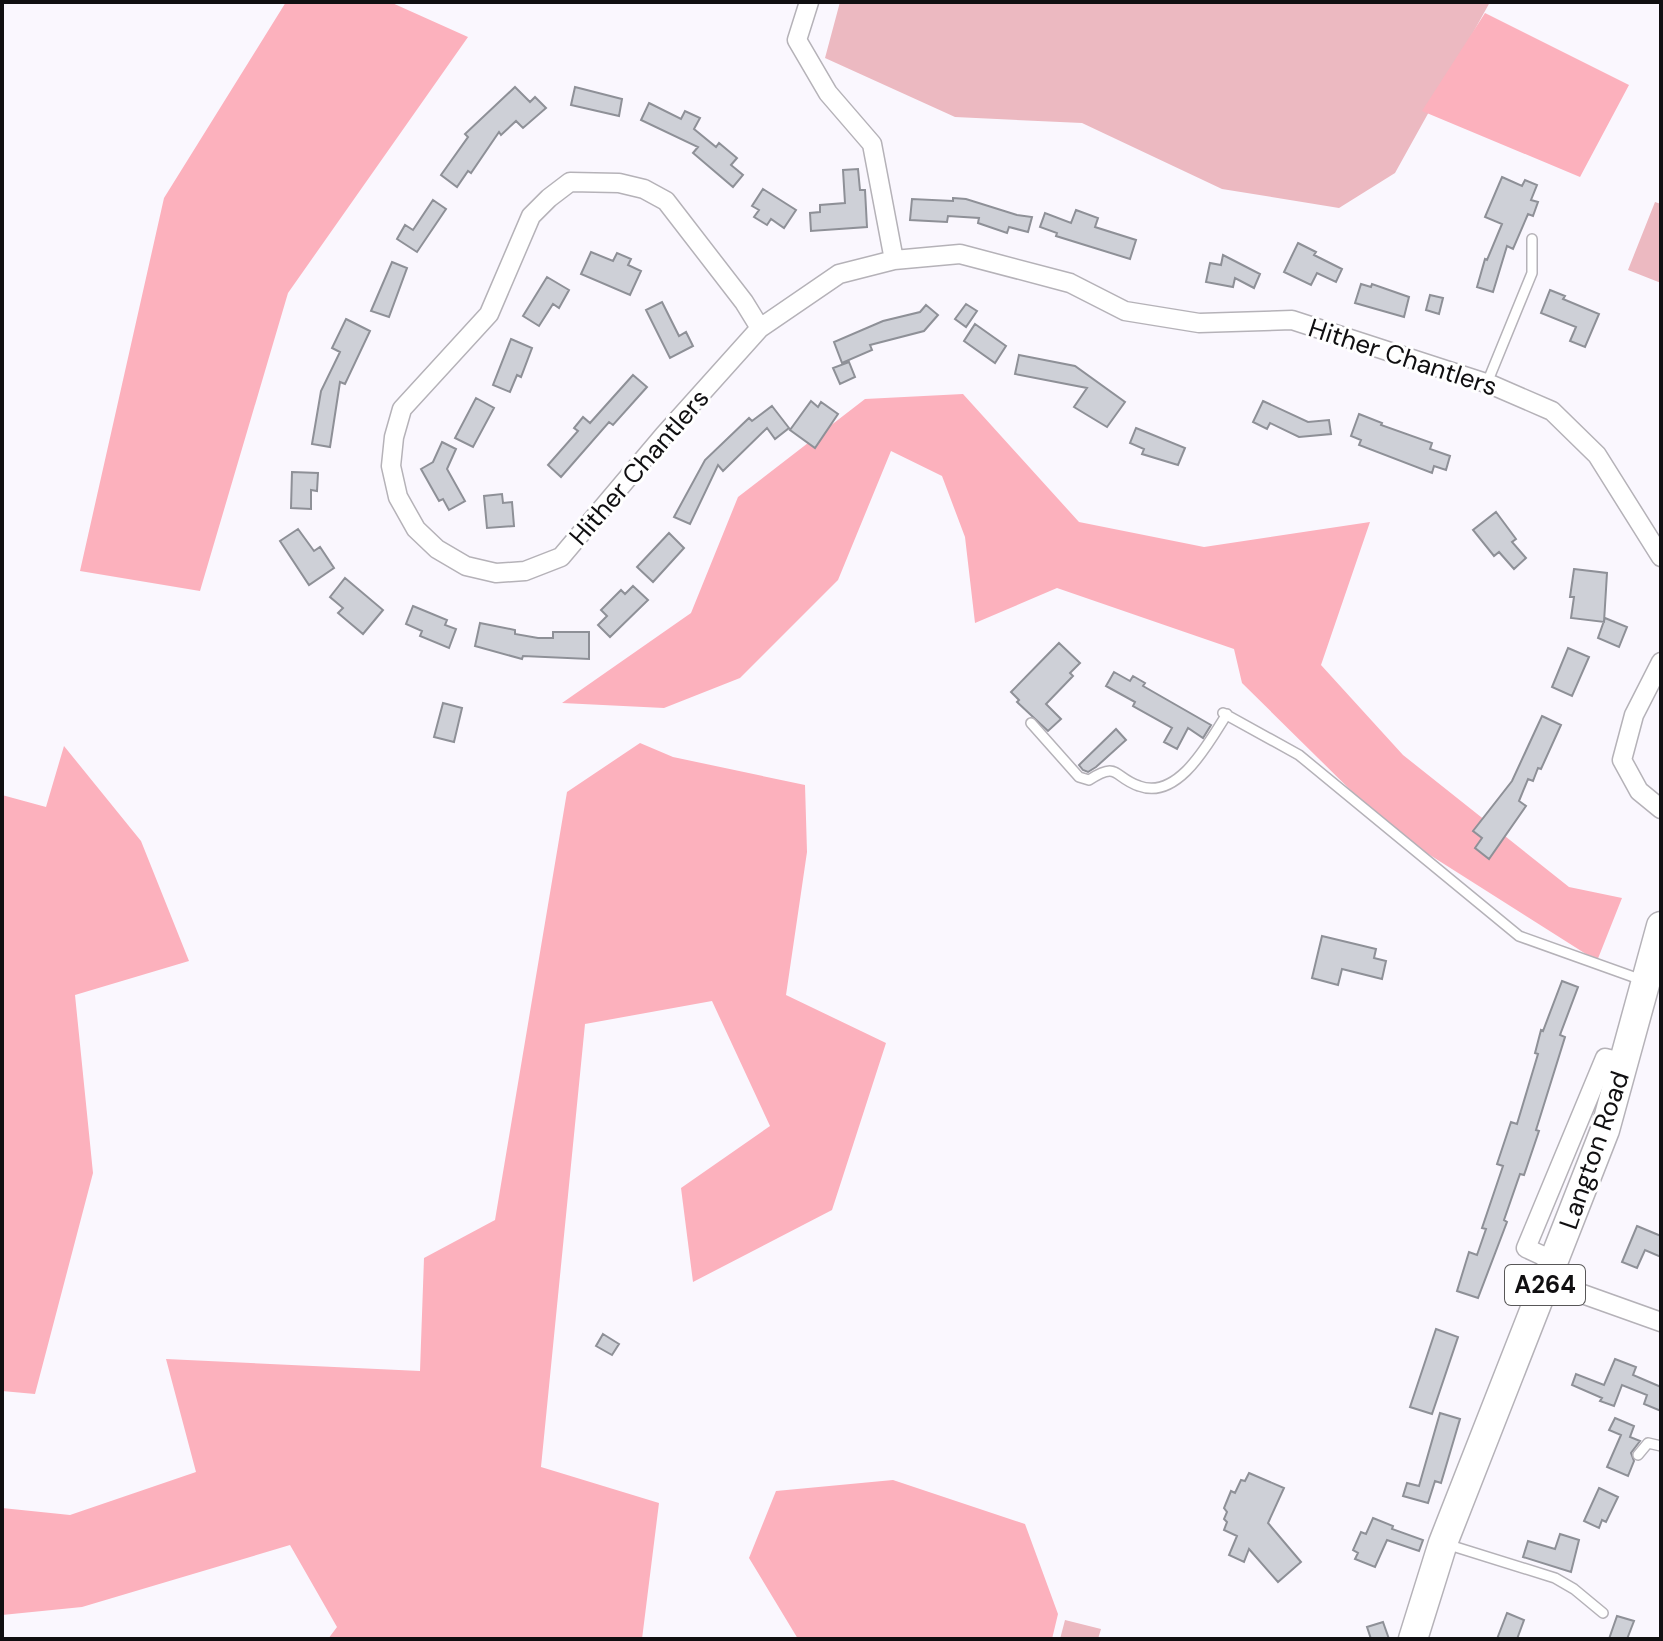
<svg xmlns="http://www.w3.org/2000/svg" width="1663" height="1641" font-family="'DM Sans',sans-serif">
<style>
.green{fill:#ecb9c1}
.forest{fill:#fcb1bd}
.building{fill:#ced0d7;stroke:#8e9097;stroke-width:2}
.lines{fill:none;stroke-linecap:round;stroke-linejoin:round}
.lane-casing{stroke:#b5b2b8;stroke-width:12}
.street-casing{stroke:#b5b2b8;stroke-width:21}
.primary-casing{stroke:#b5b2b8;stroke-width:31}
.lane{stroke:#fff;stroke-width:9}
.street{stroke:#fff;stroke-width:18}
.primary{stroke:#fff;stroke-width:28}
.labels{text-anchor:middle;stroke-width:6;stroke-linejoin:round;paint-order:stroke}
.shield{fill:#fff;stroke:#585758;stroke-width:2}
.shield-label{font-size:24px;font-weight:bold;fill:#100f11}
.street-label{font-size:26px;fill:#100f11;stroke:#fff}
</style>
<rect width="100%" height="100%" fill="#faf7fe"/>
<path class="green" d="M840,2H1490L1395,173L1339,208L1222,189L1082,123L955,117L825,58Z
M1655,202L1661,204V283L1628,270Z
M1065,1620L1101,1629L1098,1639H1060Z"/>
<path class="forest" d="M286,2H390L468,37L288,293L200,591L80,571L164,198Z
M1485,13L1629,85L1580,177L1422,111Z
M963,394L1079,522L1204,547L1370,522L1321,665L1403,755L1569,887L1622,898L1597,961L1392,831L1242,683L1234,649L1057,588L975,623L965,537L942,476L891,451L838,580L740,678L664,708L562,703L691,613L738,497L865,399Z
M640,743L673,757L805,785L807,852L786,995L886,1043L832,1210L693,1282L681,1188L770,1126L712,1001L585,1024L541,1467L659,1503L642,1639H328L337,1627L290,1545L82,1607L2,1615V1508L70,1515L196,1472L166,1359L420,1371L424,1258L495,1220L567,792Z
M64,746L141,841L189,961L75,995L93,1173L35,1394L2,1391V795L46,807Z
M893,1480L1025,1524L1058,1614L1052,1639H798L749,1558L776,1491Z"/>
<path class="building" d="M515,87L530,102L535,97L546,108L523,128L516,121L501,135L499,132L471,173L468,171L457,187L441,175L468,137L465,134Z
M575,87L622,99L619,116L571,105Z
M649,103L681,119L685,111L700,118L694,129L716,147L719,143L737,158L731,165L743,175L733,187L693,153L698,147L641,120Z
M858,169L860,190H865L867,227L811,231L810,213L820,212V205L845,203L843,170Z
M1502,177L1522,186L1525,180L1537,185L1531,200L1538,202L1533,216L1528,214L1513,249L1507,246L1493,292L1477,287L1485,259L1487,260L1502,224L1485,217Z
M763,189L796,210L784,228L771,219L767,225L754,217L759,210L752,206Z
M953,198L966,199L1017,215L1032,217L1028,232L1009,227L1007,233L978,223L979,218L948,216L947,222L910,220L912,199L953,201Z
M433,200L446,209L417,252L397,239L405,225L413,230Z
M1076,210L1098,218L1095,227L1136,240L1130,259L1056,236L1057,233L1040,227L1045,213L1071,223Z
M1298,243L1316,252L1314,255L1342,269L1336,282L1317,273L1311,285L1284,272Z
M591,252L613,261L617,253L631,259L628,265L641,271L630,295L581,274Z
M1223,255L1260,274L1254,288L1235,278L1233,287L1206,282L1210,263L1221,265Z
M392,262L407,268L389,317L371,311Z
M547,277L569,290L559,308L553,304L539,326L523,316Z
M1361,284L1371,287L1372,284L1409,297L1404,317L1355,303Z
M1550,290L1565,296L1563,299L1599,314L1585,347L1570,341L1576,327L1541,313Z
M1430,295L1443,298L1439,314L1426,310Z
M662,302L679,336L686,332L693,346L670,358L646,310Z
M966,304L977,311L966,327L955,319Z
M926,305L938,315L924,331L870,345L872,350L842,363L834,342L883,321L920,312Z
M346,319L370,331L345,384L340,382L330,447L312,444L321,391L340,352L332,348Z
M975,324L1006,346L995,363L964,341Z
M511,339L532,348L521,377L517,375L510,392L493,385Z
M1019,355L1075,366L1125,402L1107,427L1074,407L1087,388L1015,374Z
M849,362L855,377L840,384L833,368Z
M633,375L647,387L613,425L609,422L561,477L548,465L578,431L574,428L583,417L590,423Z
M476,398L494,408L473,447L455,438Z
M811,401L818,407L821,402L838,414L815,448L790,430Z
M1263,401L1308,422L1329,420L1331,434L1299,437L1270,423L1267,429L1253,422Z
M772,406L789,428L775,439L767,428L723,471L718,465L690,524L674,517L705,460L749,418L752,421Z
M1359,414L1382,423L1381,425L1432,443L1430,449L1450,456L1446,470L1434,466L1432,473L1359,445L1361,440L1351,436Z
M1136,428L1185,448L1178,465L1142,454L1144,449L1130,443Z
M442,442L456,449L447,469L465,501L449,510L443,499L439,501L421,469L433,462Z
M292,472L318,473L317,491L311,490V509L291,508Z
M502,494L503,503L512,502L514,526L487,528L484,496Z
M1496,512L1516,539L1512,542L1526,558L1514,569L1499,552L1494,556L1473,530Z
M298,529L314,551L320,547L334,568L309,585L280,541Z
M669,533L684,548L653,582L637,567Z
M1574,569L1607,573L1604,622L1571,618L1574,597H1570Z
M345,578L383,610L363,634L338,613L343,608L330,597Z
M633,586L648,600L610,637L598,625L607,616L601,610L621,590L625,594Z
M413,606L447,620L445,625L456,629L449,648L420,636L422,631L406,624Z
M1605,618L1627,627L1619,647L1598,638Z
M480,623L515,630V634L538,638H553V632H589V659L523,656L522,659L475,646Z
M1059,643L1080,663L1070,673L1073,676L1046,704L1061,719L1048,731L1017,702L1019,700L1011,692Z
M1568,648L1589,657L1572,696L1552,687Z
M1114,672L1130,681L1133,676L1145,683L1143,686L1211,725L1203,738L1188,728L1177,749L1164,742L1172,728L1133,706L1135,702L1106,686Z
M443,703L462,708L454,742L434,737Z
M1542,716L1561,725L1541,769L1538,768L1533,781L1528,779L1519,801L1526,806L1489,859L1475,848L1482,838L1473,831L1512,781Z
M1116,729L1126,740L1096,767L1088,772L1083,770L1079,765Z
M1322,936L1376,949L1374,958L1386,961L1382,979L1342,969L1338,985L1312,978Z
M1562,981L1578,987L1560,1035L1565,1037L1536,1130L1539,1131L1524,1175L1520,1174L1504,1220L1507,1222L1478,1298L1457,1291L1469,1252L1477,1255L1486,1229L1482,1228L1503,1166L1497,1164L1511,1122L1517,1124L1538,1054L1535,1053L1541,1030L1543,1031Z
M1637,1226L1661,1236V1257L1645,1250L1637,1268L1622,1262Z
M1436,1329L1458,1337L1432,1414L1410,1407Z
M603,1334L619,1344L612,1355L596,1346Z
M1615,1359L1636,1367L1633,1375L1661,1387V1411L1644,1404L1647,1395L1622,1385L1614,1406L1600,1401L1602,1398L1572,1385L1576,1374L1604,1385Z
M1440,1413L1460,1419L1441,1483L1435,1481L1428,1503L1403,1496L1407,1483L1419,1486Z
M1615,1418L1634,1426L1630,1437L1640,1441L1631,1453L1634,1461L1628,1476L1607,1467L1621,1435L1609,1430Z
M1249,1473L1284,1488L1268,1523L1301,1562L1278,1582L1249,1549L1244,1562L1229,1555L1237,1536L1224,1530L1227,1522L1224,1519L1227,1512L1224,1508L1231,1491L1235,1493L1241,1480L1245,1481Z
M1599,1488L1618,1497L1606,1522L1602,1520L1599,1528L1584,1521Z
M1373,1518L1393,1526L1392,1529L1423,1540L1419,1551L1387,1540L1375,1567L1355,1559L1358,1553L1353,1550L1361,1532L1366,1534Z
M1560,1534L1579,1540L1571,1572L1523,1557L1528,1541L1555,1549Z
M1507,1613L1524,1620L1517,1639H1497Z
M1617,1616L1634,1621L1627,1639H1609Z
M1383,1622L1389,1639H1371L1367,1627Z"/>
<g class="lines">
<g class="lane-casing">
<path id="lane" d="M1487,383L1532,273V239
M1223,713L1299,755L1519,936L1642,980
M1031,723L1079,777L1089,780C1119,761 1113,777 1139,786C1179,801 1210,740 1227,714
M1638,1455L1648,1443L1661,1446
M1446,1544L1555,1578L1574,1589L1603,1613"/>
</g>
<g class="street-casing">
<path id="street" d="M809,2L797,40L828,93L872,144L894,260
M760,328L744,302L666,201L644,189L619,183L570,182L549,198L531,216L489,314L402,409L394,437L391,466L398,497L416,529L437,549L466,566L496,573L525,571L561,557L664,435L760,328L839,274L894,260L960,254L1070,283L1125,311L1199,323L1292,320L1492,385L1552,411L1597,455L1661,557
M1661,662L1634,715L1622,760L1639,791L1661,809
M1554,1261L1526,1248L1605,1058L1625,1063
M1546,1281L1661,1322"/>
</g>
<g class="primary-casing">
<path id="primary" d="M1413,1639L1443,1543L1605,1130L1661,926"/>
</g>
<use href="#lane" class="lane"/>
<use href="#street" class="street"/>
<use href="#primary" class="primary"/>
</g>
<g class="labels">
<rect class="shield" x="1505" y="1265" width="80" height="40" rx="6"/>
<g class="shield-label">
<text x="1545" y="1293">A264</text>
</g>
<g class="street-label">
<text transform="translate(1403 357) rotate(18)" y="9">Hither Chantlers</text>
<text transform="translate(639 467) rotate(-49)" y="9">Hither Chantlers</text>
<text transform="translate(1594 1150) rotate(-71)" y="9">Langton Road</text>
</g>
</g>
<rect width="1663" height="1641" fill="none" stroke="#100f11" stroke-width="8"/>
</svg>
